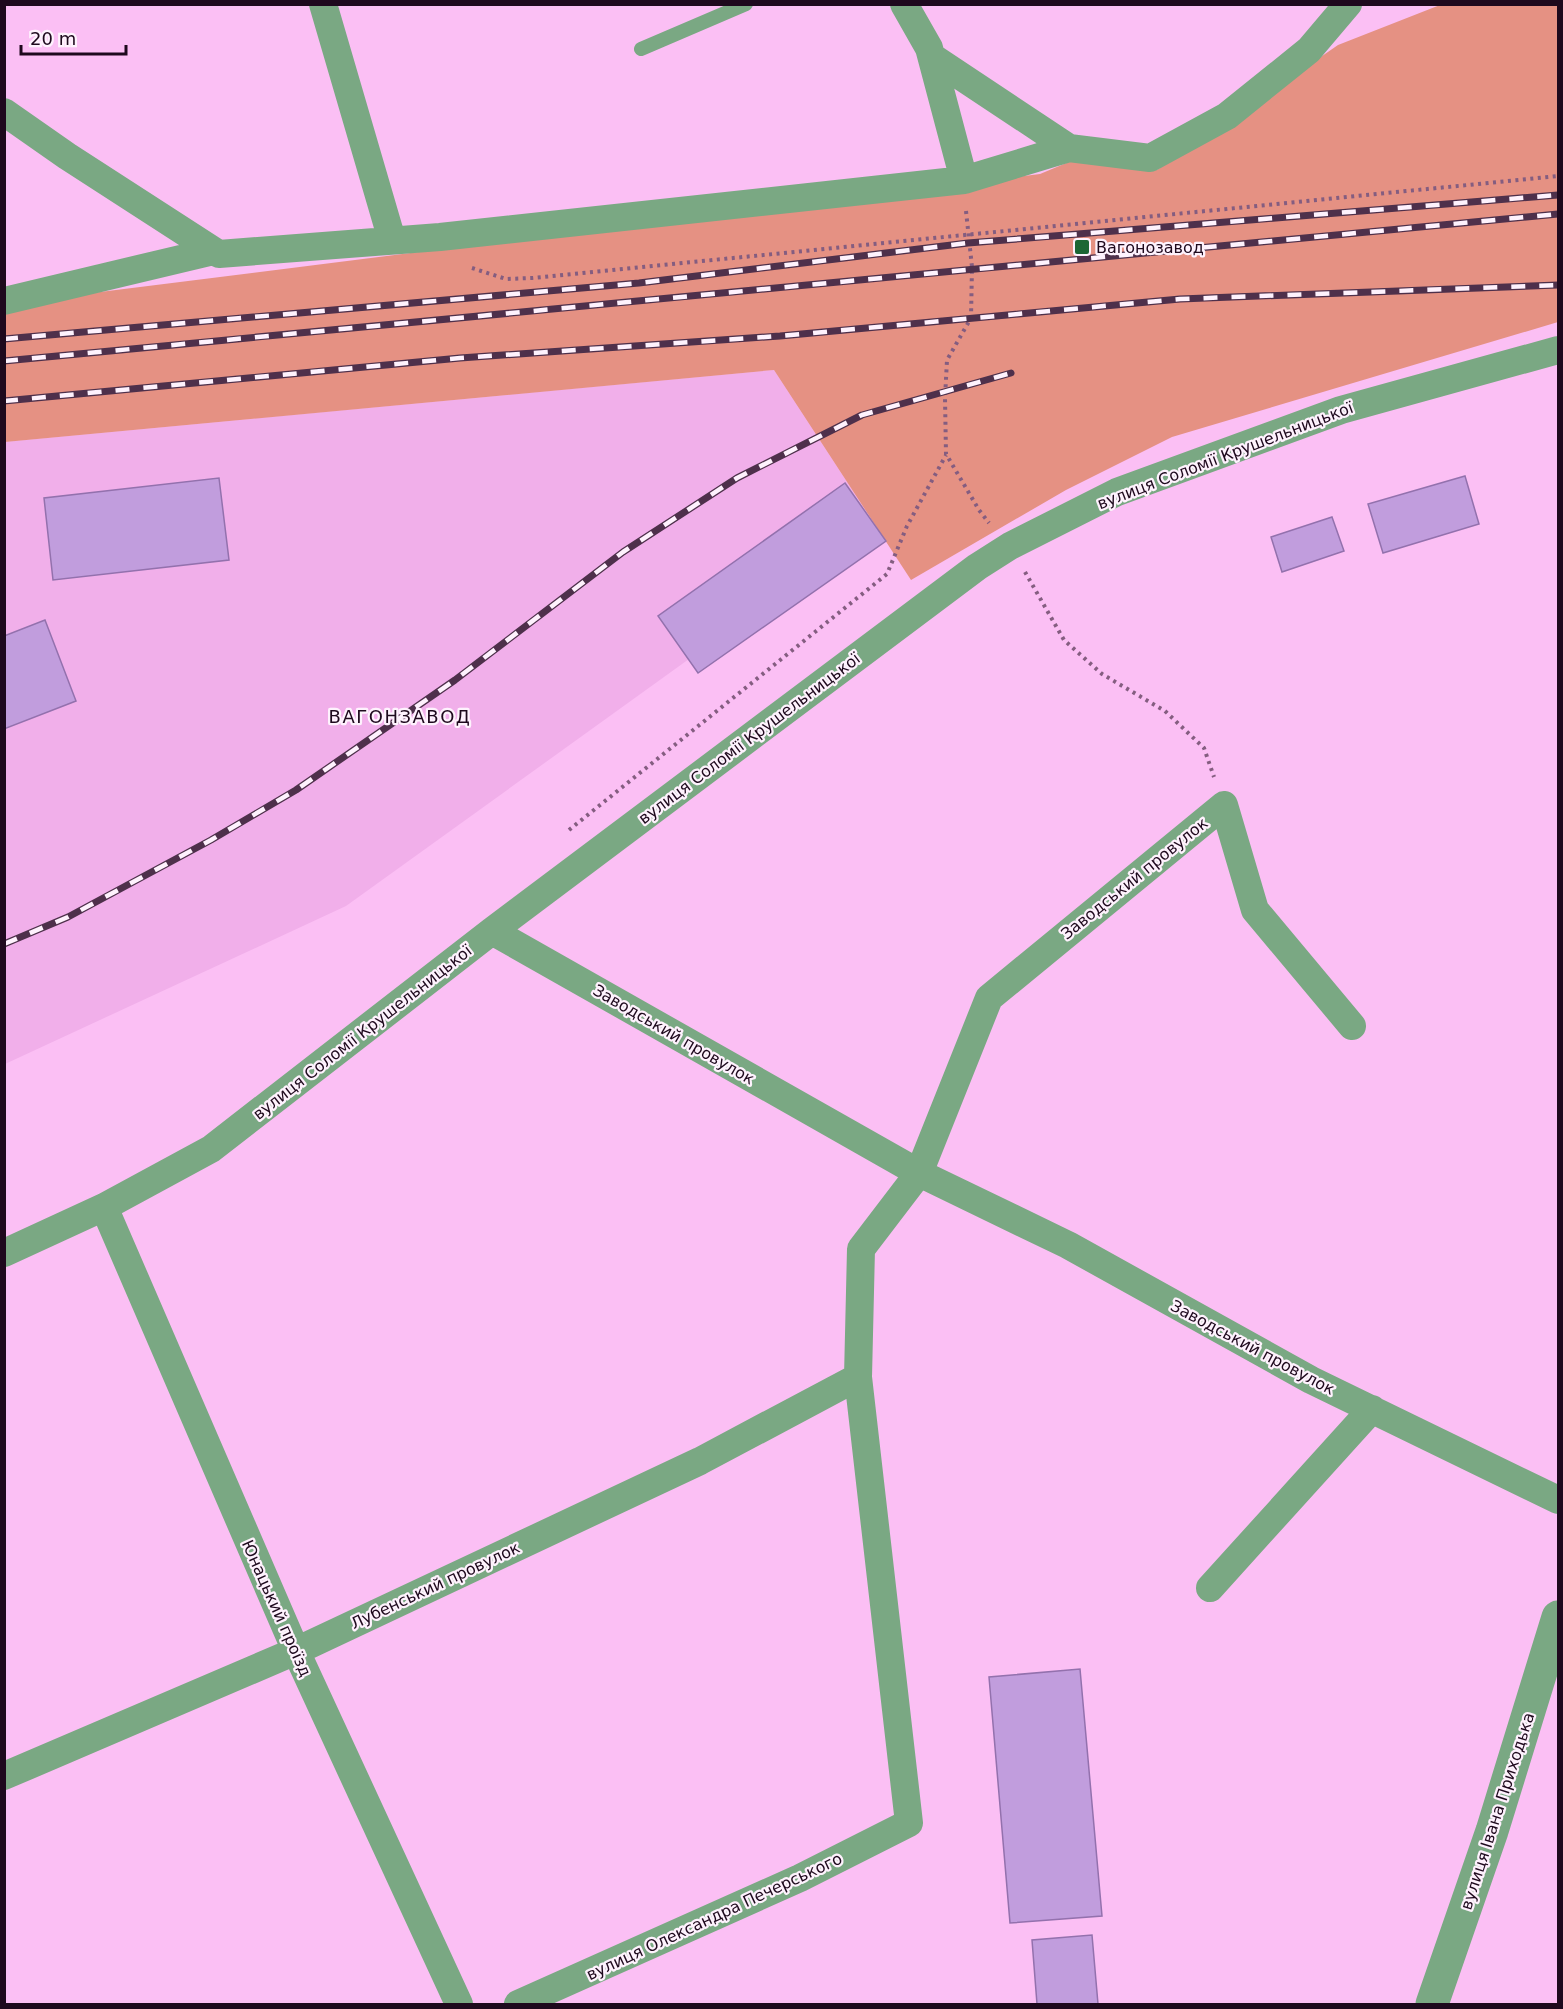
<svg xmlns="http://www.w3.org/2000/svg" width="1563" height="2009" font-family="'DejaVu Sans',sans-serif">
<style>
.built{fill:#f1afea}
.green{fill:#e59183}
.building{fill:#c19ddd;stroke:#9371ad;stroke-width:1.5}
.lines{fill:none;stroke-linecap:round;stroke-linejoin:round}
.path{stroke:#845d80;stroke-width:4;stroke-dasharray:3 4.5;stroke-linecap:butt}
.service{stroke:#7aa883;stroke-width:14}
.minor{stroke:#7aa883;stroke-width:28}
.tertiary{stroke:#7aa883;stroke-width:33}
.rail-casing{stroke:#4e304b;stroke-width:7}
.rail{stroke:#fef2fd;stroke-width:4.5;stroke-dasharray:14;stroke-linecap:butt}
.poi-dot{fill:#1c6634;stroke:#fef2fd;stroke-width:2}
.labels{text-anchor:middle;stroke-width:4.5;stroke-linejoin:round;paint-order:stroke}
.poi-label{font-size:16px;fill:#1e091d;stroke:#fef2fd;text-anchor:start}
.street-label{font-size:16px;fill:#1e091d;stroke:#fef2fd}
.neighbourhood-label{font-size:18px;letter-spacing:1.5px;fill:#1e091d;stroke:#fef2fd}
</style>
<rect width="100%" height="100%" fill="#fbbff4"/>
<path class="built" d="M774,370L875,525L346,906L5,1064L4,442Z"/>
<path class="green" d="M1440,5H1558V322L1172,437L1066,490L911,580L774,370L5,442L4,304L1040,174L1076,159L1157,170L1338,45Z"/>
<path class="building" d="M1465,476L1479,524L1383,553L1368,504Z
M219,478L229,560L53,580L44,498Z
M845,483L886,541L698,673L658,616Z
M1332,517L1344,551L1282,572L1271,537Z
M45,620L76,701L4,729V636Z
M1080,1669L1102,1916L1010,1923L989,1677Z
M1092,1935L1098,2004H1037L1032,1940Z"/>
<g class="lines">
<path class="path" d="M966,211L972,267L971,318L947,360L945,398L946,454L979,510L989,523
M472,268L506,279L532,278L1558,176
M1025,572L1064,640L1102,674L1165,711L1204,748L1214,777
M569,830L887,574L907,526L946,455"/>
<path class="service" d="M641,49L746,4"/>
<path class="minor" d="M323,4L392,240
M904,4L929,48L964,180L1069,148L1150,158L1227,116L1309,50L1348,4
M932,57L1069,148
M4,112L67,156L214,251
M4,301L214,251L219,254L440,237L964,180
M492,931L919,1173L1068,1245L1311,1380L1558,1500
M104,1207L296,1651L459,2004
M4,1253L104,1207L211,1149L492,931L977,567L1010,546L1117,492L1341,410L1558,350
M1210,1588L1372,1409
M4,1776L296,1651L700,1461L858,1377
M518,2004L800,1878L909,1823L858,1377L861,1249L919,1173L989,998L1224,805L1255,910L1352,1026"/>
<path class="tertiary" d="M1432,2004L1492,1831L1558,1617"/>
<g class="rail-casing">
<path id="rail" d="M4,339L639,283L968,243L1558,195
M4,361L1558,214
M4,401L460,358L780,336L1180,299L1558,285
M4,944L68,917L211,840L296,790L455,680L623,552L737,478L862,415L1011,373"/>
</g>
<use href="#rail" class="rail"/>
</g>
<rect class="poi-dot" x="1074" y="239" width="16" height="16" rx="3"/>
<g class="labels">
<g class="poi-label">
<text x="1096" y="253">Вагонозавод</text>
</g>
<g class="street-label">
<text transform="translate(1225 455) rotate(-21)" y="6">вулиця Соломії Крушельницької</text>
<text transform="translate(749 738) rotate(-37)" y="6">вулиця Соломії Крушельницької</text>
<text transform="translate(1134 878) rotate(-39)" y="6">Заводський провулок</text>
<text transform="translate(362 1032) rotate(-38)" y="6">вулиця Соломії Крушельницької</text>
<text transform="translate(674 1034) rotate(30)" y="6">Заводський провулок</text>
<text transform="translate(1253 1347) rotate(28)" y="6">Заводський провулок</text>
<text transform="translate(435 1585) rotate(-25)" y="6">Лубенський провулок</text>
<text transform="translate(277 1608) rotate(66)" y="6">Юнацький проїзд</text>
<text transform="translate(1497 1811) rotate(-72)" y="6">вулиця Івана Приходька</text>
<text transform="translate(714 1916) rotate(-25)" y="6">вулиця Олександра Печерського</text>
</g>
<g class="neighbourhood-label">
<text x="400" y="723">ВАГОНЗАВОД</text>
</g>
</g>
<rect width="1563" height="2009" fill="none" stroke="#1e091d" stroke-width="12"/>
<path d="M21 45v9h105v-9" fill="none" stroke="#1e091d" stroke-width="3"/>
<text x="30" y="45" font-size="18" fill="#1e091d" stroke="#fef2fd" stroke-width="4.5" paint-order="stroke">20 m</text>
</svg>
